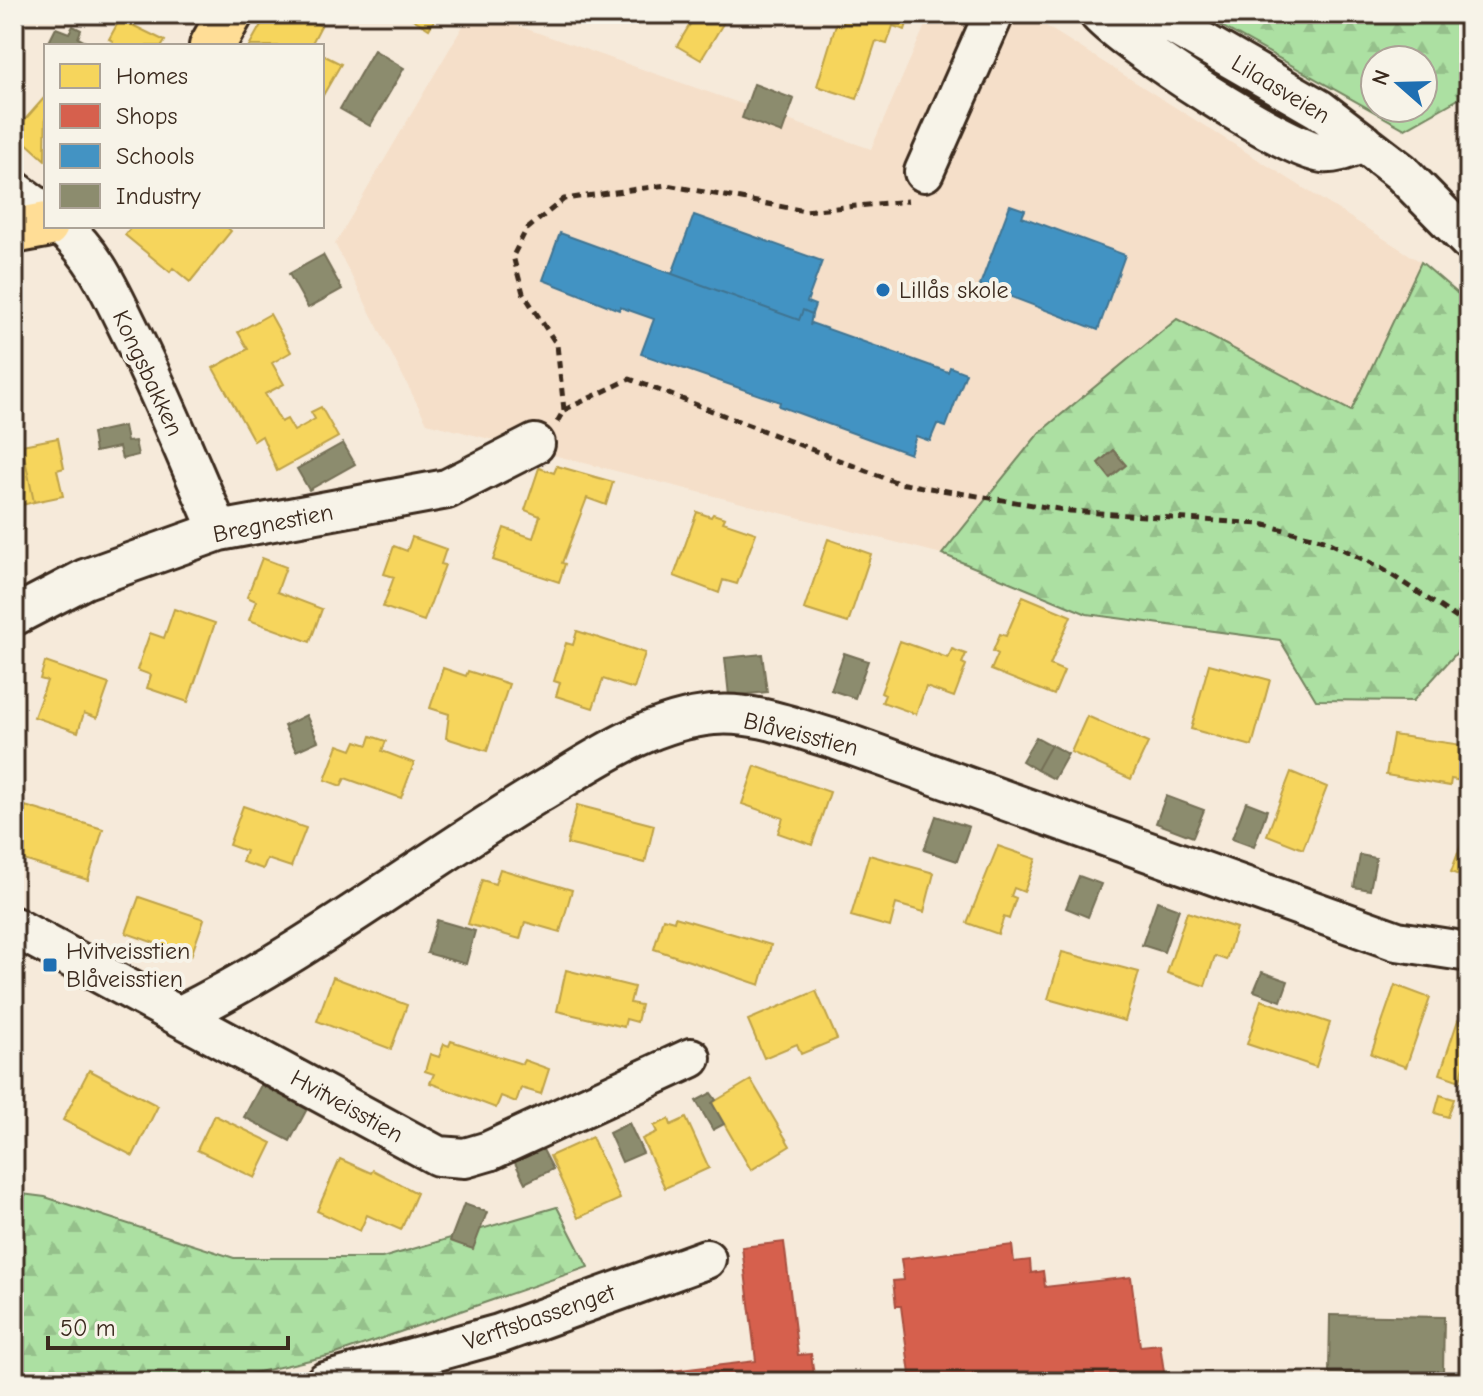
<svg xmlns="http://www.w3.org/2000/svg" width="1483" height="1396" font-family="'Comic Neue',sans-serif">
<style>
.built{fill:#f5dfc9}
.forest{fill:url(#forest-firs);stroke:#748560;stroke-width:2;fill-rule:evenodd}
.homes{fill:#f6d55c;stroke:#bea249;stroke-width:2}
.shops{fill:#d6604d;stroke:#a8503f;stroke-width:2}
.schools{fill:#4393c3;stroke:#417492;stroke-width:2}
.industry{fill:#8c8c6e;stroke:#746f56;stroke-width:2}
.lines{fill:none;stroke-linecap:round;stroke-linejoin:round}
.minor-casing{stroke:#3b2a1e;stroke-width:44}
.major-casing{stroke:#3b2a1e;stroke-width:50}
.path{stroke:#3b2a1e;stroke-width:5;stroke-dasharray:8 6;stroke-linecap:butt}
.minor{stroke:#f7f3e8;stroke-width:38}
.major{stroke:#ffdd96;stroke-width:44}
.poi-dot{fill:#1f6fb2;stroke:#f7f3e8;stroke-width:3}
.labels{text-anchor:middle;stroke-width:8;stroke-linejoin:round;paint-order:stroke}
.street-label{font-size:24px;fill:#3b2a1e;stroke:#f7f3e8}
.poi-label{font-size:24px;fill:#3b2a1e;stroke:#f7f3e8;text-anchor:start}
</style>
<defs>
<pattern id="forest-firs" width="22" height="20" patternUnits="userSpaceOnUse" patternTransform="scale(2)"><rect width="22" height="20" fill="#ace0a2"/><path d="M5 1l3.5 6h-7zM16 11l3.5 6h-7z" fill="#95c08b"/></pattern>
</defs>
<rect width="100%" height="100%" fill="#f6eada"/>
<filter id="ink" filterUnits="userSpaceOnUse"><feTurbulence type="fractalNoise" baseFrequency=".0125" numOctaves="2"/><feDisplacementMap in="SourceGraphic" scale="16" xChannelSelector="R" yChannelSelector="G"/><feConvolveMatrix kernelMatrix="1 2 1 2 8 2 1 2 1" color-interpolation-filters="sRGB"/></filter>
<g filter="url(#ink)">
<path class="built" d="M470,14H484L871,149L930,14H1027L1421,262L1351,411L1176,319L1039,433L942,554L427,423L335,244Z"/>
<path class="forest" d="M1200,14H1469V93L1405,129ZM1375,60H1423V108H1375Z
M1421,262L1469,303V639L1413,701L1316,700L1280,640L1087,614L942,554L1039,433L1177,319L1351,411Z
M14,1193L45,1197L234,1258H382L557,1207L588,1267L336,1354L215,1382H14Z"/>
<path class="homes" d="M267,14H300L321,26L312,43L317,46H249Z
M405,14H438L429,29Z
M680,14H736L732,20L727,17L701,60L677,46L692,21Z
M846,14H910L905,30L893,26L887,44L876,41L857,99L817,86L836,24L842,26Z
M120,19L165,41L162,46H110L113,41L109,39Z
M322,49L323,55L341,64L322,97Z
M44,98L46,100L45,160L14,132Z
M132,226H226L231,231L190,282L173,268L170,272L125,235Z
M270,314L291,352L272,363L284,384L265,394L281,422L287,419L294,431L315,419L311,412L321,407L338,437L277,471L262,436L254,441L213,368L248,349L238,332Z
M58,438L64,468L57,470L63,496L34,502L22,445Z
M22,445L34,502L14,507V447Z
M557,466L613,482L606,505L587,498L562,563L565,564L559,582L493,560L504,528L533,538L540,516L525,510L539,468L554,473Z
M697,512L711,517L713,514L725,518L723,522L756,533L737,584L723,580L719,593L674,576Z
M412,537L446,549L441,564L445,565L424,621L383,607L394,577L384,574L394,546L407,551Z
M828,539L871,554L848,623L804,609Z
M262,558L286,567L277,592L322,609L310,642L249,620L256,601L247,597Z
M1023,596L1071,616L1050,665L1064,671L1054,695L991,670L998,654L993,651L1000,634L1006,636Z
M174,609L215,623L188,702L147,688L151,675L137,670L150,633L164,638Z
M577,631L645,653L634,689L603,679L593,708L556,696L560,683L554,681L566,643L573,645Z
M900,641L948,658L952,649L966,654L962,663L966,665L954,697L926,687L916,714L882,702L885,695L881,693Z
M45,662L109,684L97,718L84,713L78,732L34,717L47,681L40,679Z
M1209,664L1270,680L1252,746L1191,729Z
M443,668L466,676L468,671L509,684L487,751L446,738L449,714L430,708Z
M1087,716L1148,743L1131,779L1071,752Z
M1393,735L1469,746L1467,782L1451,779L1450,786L1386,775Z
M371,736L386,741L382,751L414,763L401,798L345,778L341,786L325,780L338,745L352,750L356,741L368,745Z
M755,766L830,792L812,845L778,833L783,818L742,804Z
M1291,772L1327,787L1303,849L1267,835Z
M577,805L654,825L645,863L567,844Z
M25,806L103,829L88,880L14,857V825L19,827Z
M243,806L306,828L291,867L267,859L263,869L242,862L246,851L229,845Z
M1465,834L1469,836V879L1451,872Z
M998,846L1036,859L1024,892L1014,888L1011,896L1016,898L1009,919L1004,917L998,934L967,923Z
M869,855L934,873L924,912L896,904L890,927L851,916Z
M500,869L572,890L560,932L525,922L520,939L468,924L482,880L495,884Z
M139,897L204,919L191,956L126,933Z
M1187,912L1236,928L1226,960L1215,956L1205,986L1167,973Z
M675,917L771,945L760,985L654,949L663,918L674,921Z
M1062,952L1139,972L1125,1021L1048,999Z
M566,970L634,987L630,1003L641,1005L637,1022L626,1019L624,1027L557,1011Z
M333,977L407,1005L391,1049L317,1021Z
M1395,985L1430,998L1406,1067L1371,1054Z
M816,991L837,1039L801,1054L797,1044L764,1058L748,1020Z
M1261,1000L1330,1023L1316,1067L1247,1044Z
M1458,1020L1469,1024V1068L1464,1066L1460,1081L1440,1074Z
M451,1041L522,1064L524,1060L549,1069L541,1094L521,1088L516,1102L501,1096L496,1108L430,1083L434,1074L425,1071L430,1054L439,1057L444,1044L449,1046Z
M89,1070L158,1106L133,1156L63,1120Z
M751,1080L790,1146L751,1170L712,1103Z
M1440,1095L1454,1099L1448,1117L1435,1113Z
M214,1115L272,1143L255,1178L197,1150Z
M686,1118L709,1168L665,1188L642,1139L657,1132L654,1126L669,1119L671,1125Z
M592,1137L620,1199L578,1218L550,1156Z
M340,1159L371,1173L373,1170L417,1193L401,1230L367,1215L360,1231L317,1211Z"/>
<path class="shops" d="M784,1242L798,1355L811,1354L815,1382H579L756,1361L742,1247Z
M1012,1245L1014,1262L1030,1260L1031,1273L1043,1271L1045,1287L1131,1277L1140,1346L1160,1344L1165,1379L1145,1382H911L901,1306H896L893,1281L904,1280L901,1259Z"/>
<path class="schools" d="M1010,205L1025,210L1022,217L1125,255L1098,330L980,285Z
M694,215L822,261L807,302L815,305L812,314L803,310L799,320L672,274Z
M560,233L799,320L803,310L812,314L810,326L811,323L948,372L950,367L966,373L946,427L937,424L930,441L916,436L910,454L779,406L780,402L641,354L654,319L620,307L619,310L543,280Z"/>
<path class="industry" d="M73,26L81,30L78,38L93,46H55L49,42L56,28L69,33Z
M374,50L404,68L370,126L340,109Z
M754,84L794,99L782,133L742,118Z
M323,255L342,289L308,308L289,274Z
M124,426L127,442L135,441L138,455L122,459L119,447L95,452L92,433Z
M343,443L355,464L309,490L297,469Z
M1113,450L1126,465L1110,478L1098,463Z
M844,653L868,661L855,698L831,690Z
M762,654L767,692L729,696L725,658Z
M306,715L318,741L296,751L284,726Z
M1036,737L1051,745L1037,770L1022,761Z
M1051,745L1068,754L1054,779L1037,770Z
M1166,796L1204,810L1193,837L1156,823Z
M1246,802L1267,810L1254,847L1232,839Z
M936,816L969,827L957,861L924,850Z
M1360,855L1376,858L1370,890L1354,887Z
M1079,876L1101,884L1088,917L1066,908Z
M1157,901L1179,909L1164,952L1142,945Z
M437,920L475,931L466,964L427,953Z
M1262,972L1288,981L1281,1001L1254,991Z
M261,1085L307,1109L290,1141L244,1117Z
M711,1093L716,1100L712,1103L724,1124L713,1130L696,1101Z
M629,1123L643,1153L622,1162L609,1133Z
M540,1144L553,1169L525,1183L513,1159Z
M464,1204L487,1212L473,1249L450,1241Z
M1330,1315L1444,1317L1443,1374L1329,1373Z"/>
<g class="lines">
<g class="minor-casing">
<path id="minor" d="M1099,14C1126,44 1285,149 1323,153C1335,155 1352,147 1364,143
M1154,14L1319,109L1401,172L1469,241
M924,172L994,14
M14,190L46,214
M61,226C96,255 111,293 131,333C163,398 190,465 219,531
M14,616L85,579L219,531L447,489L535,444
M14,927L438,1156L465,1158L489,1151L691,1058
M181,1015C306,953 418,866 537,794C593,761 647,721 713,715C755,711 798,729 837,740L1397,941L1469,952
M325,1382L499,1334L706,1259"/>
</g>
<g class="major-casing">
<path id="major" d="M212,46L230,14
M14,231L46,225"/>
</g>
<path class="path" d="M564,410L630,379L898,483L1070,511L1261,524L1324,540L1381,568L1469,626
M557,422L564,410L557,345L523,293L513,256L526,230L564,199L667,185L805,211L908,201"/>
<use href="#minor" class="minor"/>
<use href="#major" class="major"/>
</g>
</g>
<g class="poi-dot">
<circle cx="883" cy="290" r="8"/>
<rect x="42" y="957" width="16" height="16" rx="4"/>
</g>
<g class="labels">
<g class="street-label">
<text transform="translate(1281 89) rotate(31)" y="8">Lilaasveien</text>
<text transform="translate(148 373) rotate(65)" y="8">Kongsbakken</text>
<text transform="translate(273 523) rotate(-11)" y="8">Bregnestien</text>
<text transform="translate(801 734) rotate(14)" y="8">Blåveisstien</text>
<text transform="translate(347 1106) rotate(29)" y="8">Hvitveisstien</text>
<text transform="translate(539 1317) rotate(-19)" y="8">Verftsbassenget</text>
</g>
<g class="poi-label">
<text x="899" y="298">Lillås skole</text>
<text x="66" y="959">Hvitveisstien<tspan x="66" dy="28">Blåveisstien</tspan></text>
</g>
</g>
<rect width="1483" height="1396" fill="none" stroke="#f7f3e8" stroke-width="48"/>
<rect x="24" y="24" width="1435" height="1348" fill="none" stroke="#3b2a1e" stroke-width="3" filter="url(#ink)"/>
<rect x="44" y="44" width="280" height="184" fill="#f7f3e8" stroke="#aca397" stroke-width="2"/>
<rect x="60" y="64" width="40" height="24" fill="#f6d55c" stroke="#aca397" stroke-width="2"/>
<text x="116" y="84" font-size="24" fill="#3b2a1e">Homes</text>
<rect x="60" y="104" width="40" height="24" fill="#d6604d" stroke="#aca397" stroke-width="2"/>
<text x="116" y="124" font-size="24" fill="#3b2a1e">Shops</text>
<rect x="60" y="144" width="40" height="24" fill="#4393c3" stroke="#aca397" stroke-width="2"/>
<text x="116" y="164" font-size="24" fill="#3b2a1e">Schools</text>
<rect x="60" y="184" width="40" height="24" fill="#8c8c6e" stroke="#aca397" stroke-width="2"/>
<text x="116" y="204" font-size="24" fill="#3b2a1e">Industry</text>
<g transform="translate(1399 84) rotate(290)"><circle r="38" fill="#f7f3e8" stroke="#aca397" stroke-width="2"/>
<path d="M0-6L14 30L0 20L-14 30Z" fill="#1f6fb2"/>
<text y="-12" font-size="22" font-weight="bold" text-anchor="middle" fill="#3b2a1e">N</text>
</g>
<path d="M48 1336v12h240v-12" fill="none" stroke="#3b2a1e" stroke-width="4"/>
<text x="60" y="1336" font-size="24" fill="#3b2a1e" stroke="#f7f3e8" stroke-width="6" paint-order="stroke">50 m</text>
</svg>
